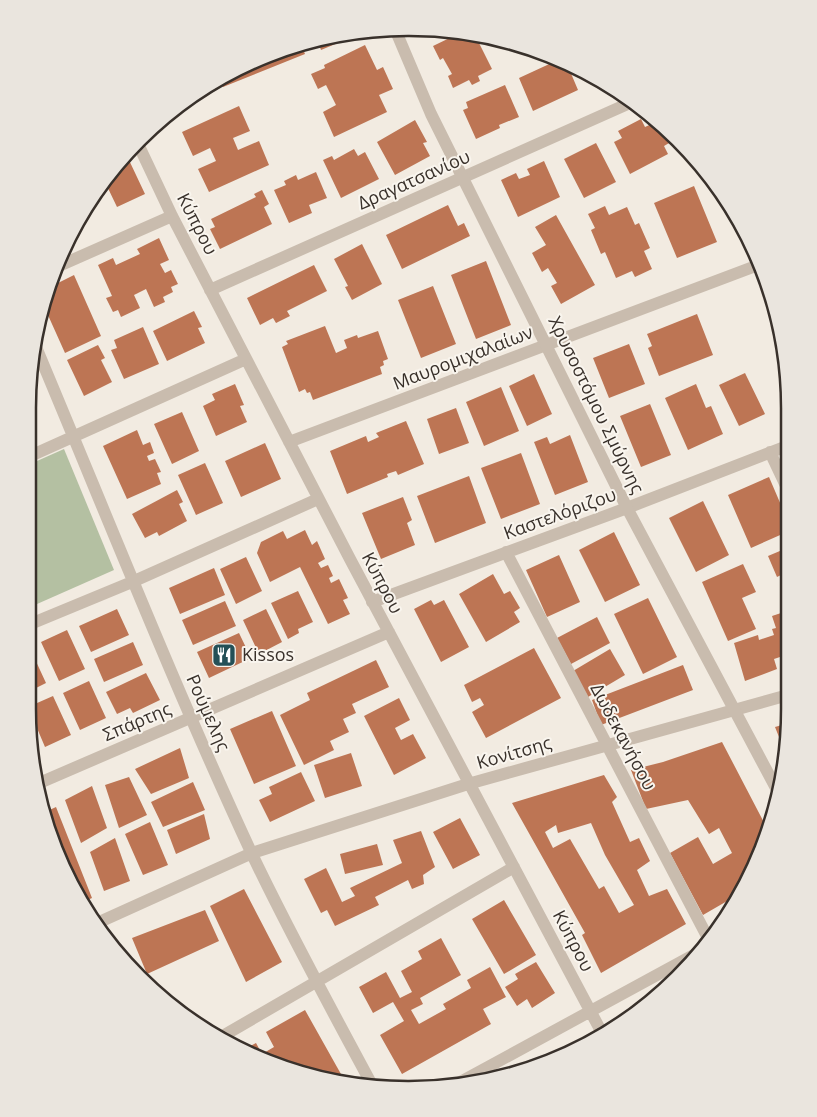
<svg xmlns="http://www.w3.org/2000/svg" width="817" height="1117" font-family="'Open Sans',sans-serif">
<style>
.green{fill:#b4c0a2}
.building{fill:#bd7554;fill-rule:evenodd}
.lines{fill:none;stroke-linecap:round;stroke-linejoin:round}
.minor{stroke:#c9bcae;stroke-width:12}
.tertiary{stroke:#c9bcae;stroke-width:12}
.labels{text-anchor:middle;stroke-width:4;stroke-linejoin:round;paint-order:stroke}
.street-label{font-size:18px;fill:#39312b;stroke:#f9f5ee}
.poi-label{font-size:18px;fill:#39312b;stroke:#f9f5ee;text-anchor:start}
.rim{fill:none;stroke:#39312b;stroke-width:2.5}
</style>
<rect width="100%" height="100%" fill="#f2ebe1"/>
<path class="green" d="M64,449L114,570L28,608V465Z"/>
<path class="building" d="M364,32L321,50L317,39Z
M462,32L475,35L492,69L478,76L480,81L472,85L469,80L453,88L448,76L452,74L443,58L440,60L433,46Z
M301,44L305,54L223,87L220,79L240,67Z
M365,45L377,70L383,67L393,89L379,95L387,112L334,137L323,112L336,105L326,85L318,89L311,74L325,68L324,65Z
M558,60L567,64L578,90L533,111L519,78Z
M505,85L519,117L499,125L500,128L476,139L463,110L468,108L466,102Z
M239,106L250,131L233,138L238,150L259,141L269,165L209,192L198,169L216,161L210,148L193,156L182,132Z
M641,119L645,127L658,121L676,139L664,146L668,154L630,174L614,142L622,138L618,131Z
M415,120L427,142L423,143L430,156L395,175L377,142Z
M596,143L616,182L584,198L564,159Z
M354,149L358,156L365,152L379,179L341,198L323,160L332,156L334,160Z
M128,158L145,194L117,207L105,182Z
M544,161L560,197L518,217L501,180L516,173L519,179L530,175L527,169Z
M316,172L327,198L309,205L312,213L289,223L274,190L286,185L284,181L296,175L298,180Z
M694,186L717,242L677,258L654,203Z
M262,190L269,204L264,207L272,224L220,249L210,229L215,227L211,219L256,197L254,194Z
M448,205L458,226L464,223L470,236L402,269L386,235Z
M605,206L609,215L627,207L635,225L639,223L650,248L644,251L652,269L635,277L632,271L616,278L605,252L601,254L591,230L595,228L588,214Z
M728,207L747,239L741,241Z
M86,209L90,217L81,221L84,213Z
M556,215L595,285L561,304L551,286L557,283L548,268L542,272L532,253L546,245L535,227Z
M159,238L169,260L160,264L165,273L171,270L178,284L171,287L173,292L163,297L165,302L154,307L146,289L134,295L140,308L121,317L118,310L113,312L106,298L112,296L98,265L113,258L116,265L140,254L137,249Z
M362,244L382,284L352,300L345,287L348,286L334,259Z
M486,261L511,325L476,339L451,275Z
M314,265L327,291L287,311L290,316L276,323L273,318L260,325L247,298Z
M74,275L101,336L65,353L43,304L52,286Z
M433,286L456,344L421,358L398,300Z
M194,311L202,327L198,328L205,343L167,361L153,331Z
M697,314L713,355L659,376L648,348L652,346L647,334Z
M325,326L336,353L347,348L344,340L357,335L358,338L378,331L388,359L383,361L384,365L380,367L382,374L313,400L310,392L307,393L305,389L299,392L282,347L288,344L286,341Z
M143,327L159,364L124,379L111,350L117,348L114,340Z
M629,344L645,384L609,398L593,358Z
M98,345L105,358L101,360L112,382L84,396L67,360Z
M745,373L765,414L739,426L719,385Z
M534,374L552,414L527,426L509,386Z
M235,384L244,405L240,406L247,422L216,436L203,406L215,400L212,394Z
M696,384L706,408L711,406L723,434L688,450L665,398Z
M501,387L519,431L484,446L466,402Z
M28,402L34,414L28,418Z
M650,404L671,455L641,467L620,416Z
M456,408L469,443L439,454L427,419Z
M182,412L199,451L172,464L154,424Z
M406,421L424,464L398,475L396,471L387,474L388,477L347,494L330,451L366,436L368,442L379,437L376,433Z
M137,430L143,445L150,442L154,453L147,456L149,461L155,459L161,472L157,473L161,484L127,499L103,446Z
M570,435L588,482L555,495L534,442L547,437L550,444Z
M265,443L281,479L241,497L225,461Z
M521,453L540,504L501,519L481,468Z
M205,463L223,503L196,515L178,475Z
M469,476L486,523L435,543L417,496Z
M769,477L787,519V532L751,548L728,495Z
M177,490L183,502L179,504L187,521L159,536L157,532L145,538L132,514Z
M403,497L412,520L407,523L415,545L381,559L362,513Z
M703,501L729,555L696,572L669,518Z
M305,530L312,545L317,541L325,559L318,563L321,568L328,565L333,576L329,578L331,583L339,579L348,598L343,600L350,614L328,624L300,567L270,582L257,553L261,542L283,531L287,539Z
M614,532L640,585L605,602L579,550Z
M787,548L788,574V590L781,575L777,577L768,556Z
M559,555L580,602L547,617L526,570Z
M246,557L262,591L236,604L220,569Z
M743,564L756,592L742,598L756,629L728,641L702,582Z
M214,568L225,595L180,614L169,588Z
M493,574L504,594L510,591L520,608L514,612L520,622L486,642L459,594Z
M298,591L313,622L298,629L299,633L288,639L271,603Z
M648,598L677,657L643,674L614,614Z
M431,600L434,605L444,600L469,647L441,662L414,609Z
M225,601L236,626L193,645L182,620Z
M117,609L129,635L91,652L79,626Z
M266,609L282,642L259,654L243,620Z
M787,611L788,666L783,656L774,659L777,669L745,681L734,643L758,635L759,640L774,635L772,629L776,628L772,616Z
M597,617L610,643L571,664L557,638Z
M67,630L85,669L59,681L41,642Z
M239,633L251,658L209,678L197,652Z
M133,642L143,665L104,682L94,659Z
M28,644L46,683L28,692Z
M534,648L561,698L486,738L472,712L484,705L480,698L472,702L464,685Z
M610,649L625,675L588,697L573,671Z
M376,660L389,687L352,704L356,713L343,719L349,732L330,741L334,750L304,765L280,715L310,700L307,693Z
M683,665L693,690L601,725L592,700Z
M146,673L160,700L133,713L130,708L117,714L106,692Z
M89,681L106,718L80,730L63,693Z
M53,696L71,735L45,747L28,707Z
M399,698L410,720L395,728L401,740L413,734L426,758L394,775L364,716Z
M272,711L296,766L254,784L230,729Z
M789,723V734L785,752L775,727Z
M722,742L769,832L741,893L703,915L670,853L698,837L713,864L732,853L719,828L709,834L688,800L646,809L631,770L663,762Z
M180,748L189,778L151,794L135,769Z
M351,753L362,786L325,798L314,765Z
M301,772L315,801L270,822L259,800L272,794L269,787Z
M604,775L617,797L612,802L630,842L639,838L650,861L637,870L649,896L667,889L686,924L601,973L582,935L585,933L512,803ZM591,823L605,855L634,905L619,913L604,886L599,889L570,839L553,848L545,832L556,825L558,833Z
M129,777L147,815L119,828L105,785Z
M193,782L205,810L163,827L151,802Z
M92,786L107,828L81,843L65,800Z
M56,807L92,898L83,902L43,813Z
M204,814L210,839L176,854L167,830Z
M460,818L480,855L453,869L433,832Z
M150,822L168,865L143,875L125,834Z
M421,831L435,867L423,875L424,884L412,889L408,880L375,897L379,905L335,926L327,910L321,913L304,879L326,868L342,902L355,896L350,888L402,863L393,840Z
M115,838L130,881L104,891L90,852Z
M377,844L383,865L345,874L340,854Z
M244,889L282,962L246,982L210,906Z
M504,900L536,955L504,974L472,919Z
M205,910L219,941L147,974L132,938Z
M441,938L461,975L420,998L423,1004L411,1010L419,1024L446,1009L443,1004L471,988L467,980L490,967L506,997L483,1009L491,1024L402,1074L380,1035L404,1021L393,1002L373,1013L359,987L386,972L400,998L412,992L401,971L422,959L418,951Z
M536,962L555,993L532,1008L527,999L517,1006L505,987L518,979L515,974Z
M645,1006L641,1011L625,1020L624,1018Z
M305,1010L337,1067L346,1083L334,1082L241,1051L256,1043L262,1054L274,1047L266,1032Z
M579,1044L580,1046L548,1062Z"/>
<g class="lines">
<path class="minor" d="M139,146L172,216L350,559L602,1033
M61,265L172,216
M210,290L632,102
M36,347C107,516 174,686 251,852C288,930 330,1007 371,1083
M289,442L761,264
M770,452L787,488
M28,457L246,359
M506,552L709,940
M372,602L627,508L787,446
M28,625L132,582L318,499
M37,784L389,632
M95,924L252,853L468,784L788,695
M221,1037L514,867
M453,1086L701,951"/>
<path class="tertiary" d="M395,29L431,114L627,508L777,790"/>
</g>
<defs>
<g id="restaurant-square" transform="scale(1.25)"><rect x="-9" y="-9" width="18" height="18" rx="4" fill="#245057" stroke="#f9f5ee"/><path d="M-5-6h1v4h1v-4h1v4h1v-4h1v5L-1.5 .5V6h-2V.5L-5-1ZM5-6V6H3V1.5H1.5Q1.5-4 5-6Z" fill="#fff"/></g>
</defs>
<g fill-rule="evenodd">
<use href="#restaurant-square" x="224" y="655"/>
</g>
<g class="labels">
<g class="street-label">
<text transform="translate(414 180) rotate(-24)" y="6">Δραγατσανίου</text>
<text transform="translate(197 224) rotate(63)" y="6">Κύπρου</text>
<text transform="translate(463 358) rotate(-21)" y="6">Μαυρομιχαλαίων</text>
<text transform="translate(596 405) rotate(64)" y="6">Χρυσοστόμου Σμύρνης</text>
<text transform="translate(560 514) rotate(-20)" y="6">Καστελόριζου</text>
<text transform="translate(382 583) rotate(62)" y="6">Κύπρου</text>
<text transform="translate(208 713) rotate(66)" y="6">Ρούμελης</text>
<text transform="translate(137 722) rotate(-23)" y="6">Σπάρτης</text>
<text transform="translate(623 737) rotate(62)" y="6">Δωδεκανήσου</text>
<text transform="translate(514 753) rotate(-16)" y="6">Κονίτσης</text>
<text transform="translate(573 941) rotate(62)" y="6">Κύπρου</text>
</g>
<g class="poi-label">
<text x="242" y="661">Kissos</text>
</g>
</g>
<path d="M0 0H817V1117H0ZM408 36H409A372 372 0 0 1 781 408V709A372 372 0 0 1 409 1081H408A372 372 0 0 1 36 709V408A372 372 0 0 1 408 36Z" fill="#eae5de" fill-rule="evenodd"/>
<path class="rim" d="M408 36H409A372 372 0 0 1 781 408V709A372 372 0 0 1 409 1081H408A372 372 0 0 1 36 709V408A372 372 0 0 1 408 36Z"/>
</svg>
